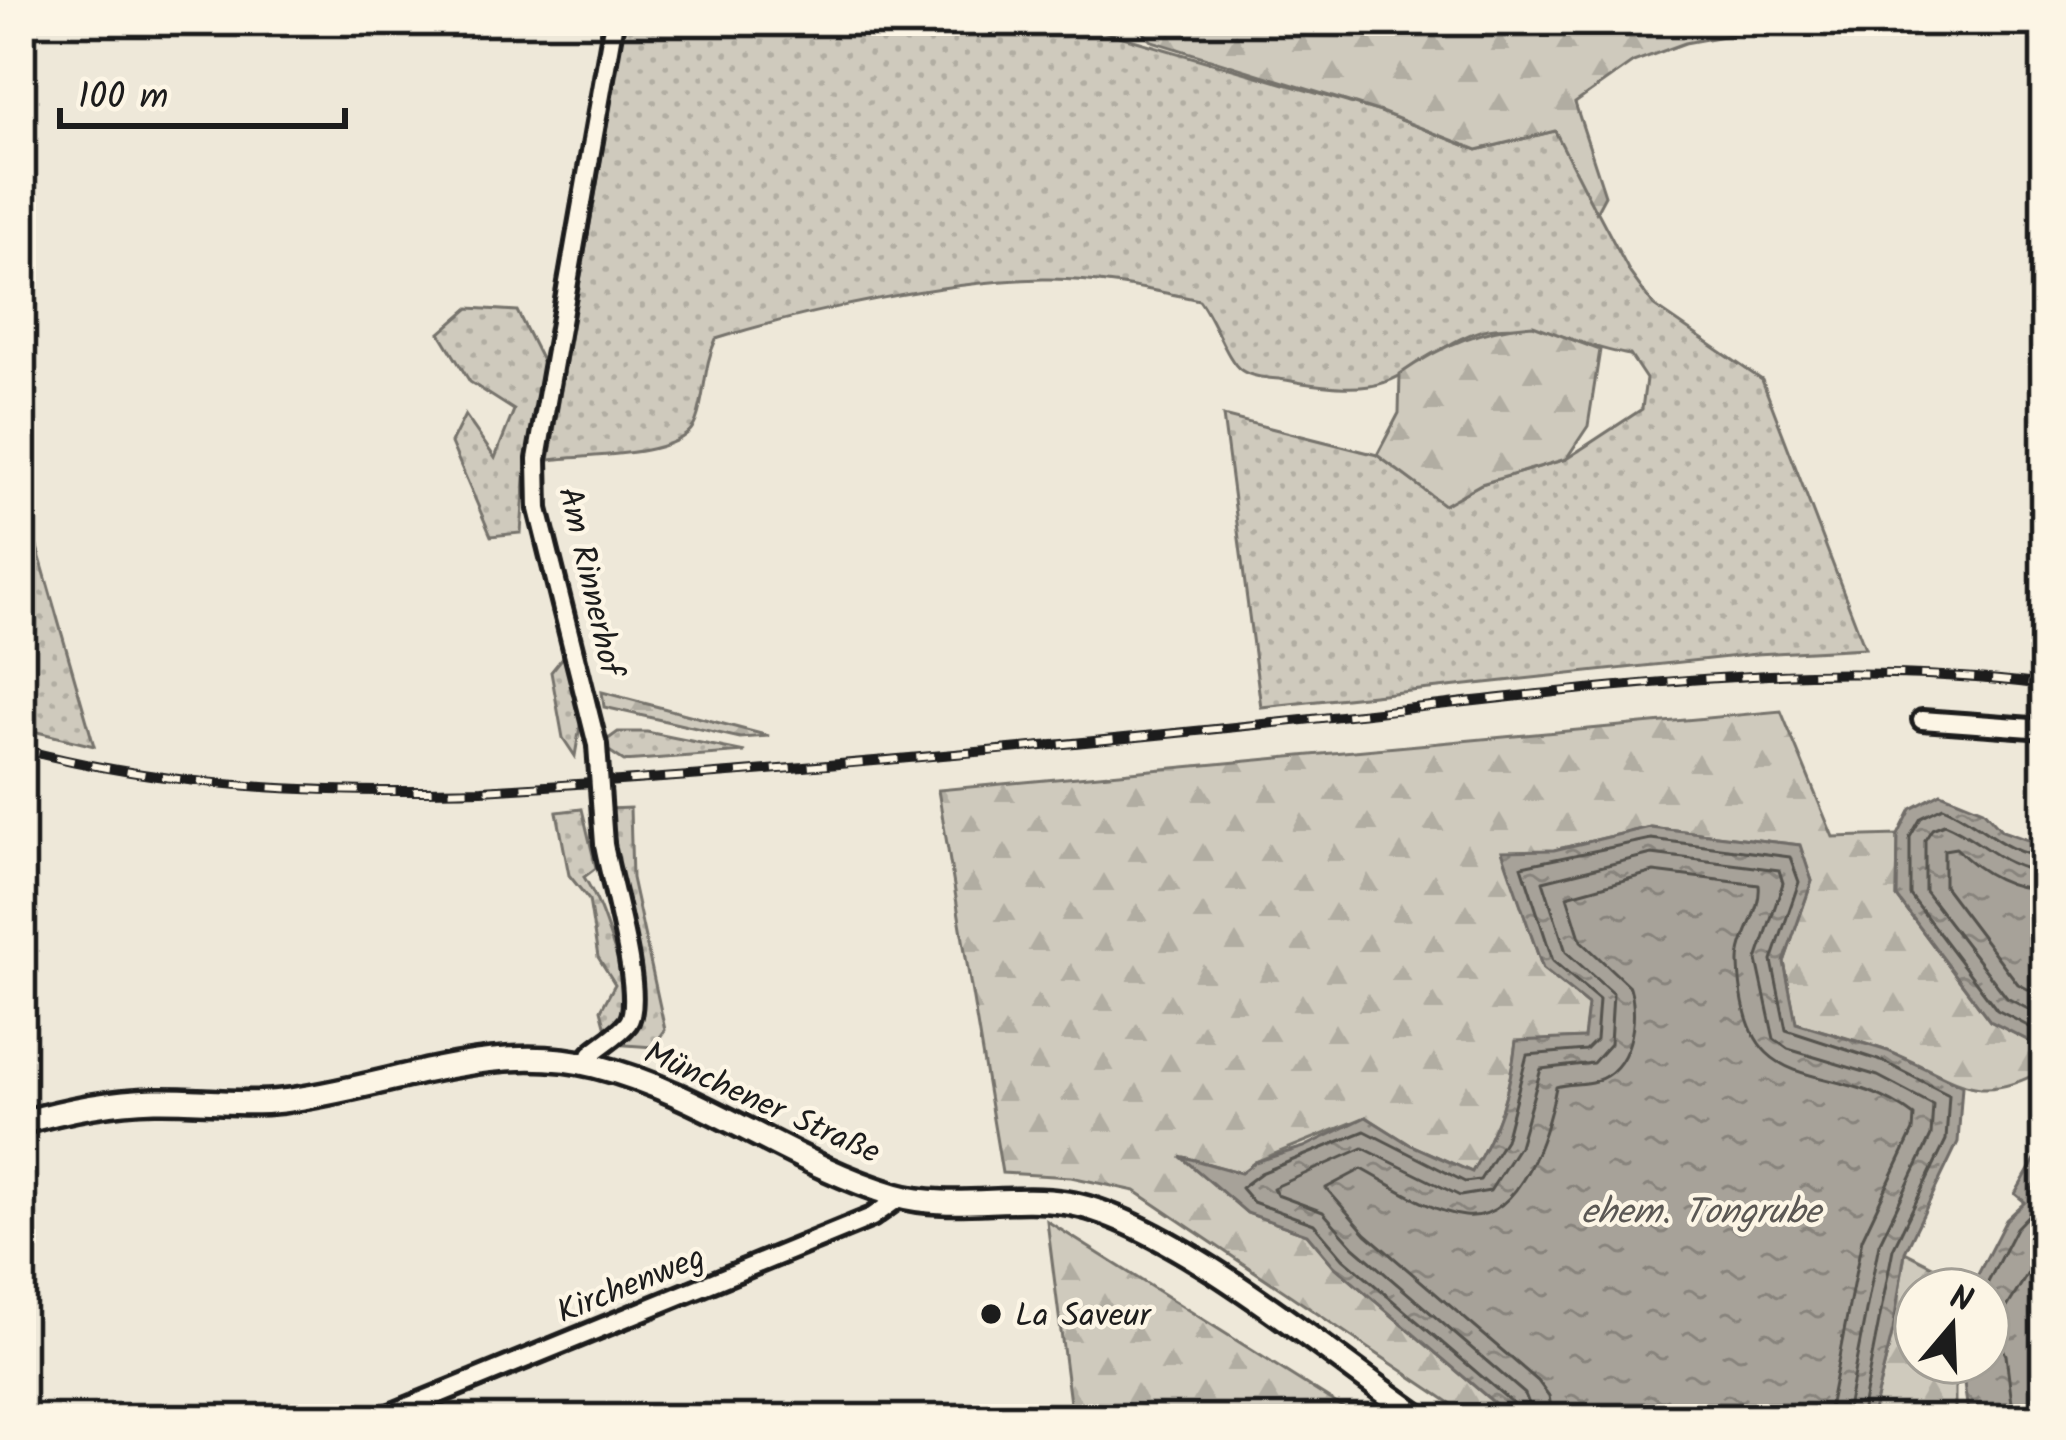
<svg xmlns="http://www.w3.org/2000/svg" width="2066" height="1440" font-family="Kalam,sans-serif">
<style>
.grass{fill:url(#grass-dots);stroke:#76736c;stroke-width:3}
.forest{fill:url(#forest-firs);stroke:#76736c;stroke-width:3}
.water{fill:url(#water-ripples);stroke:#6f6c67;stroke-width:3}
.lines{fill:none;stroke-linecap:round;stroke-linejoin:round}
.shore{stroke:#54524e;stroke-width:3}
.minor-casing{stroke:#1c1c1c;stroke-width:26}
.tertiary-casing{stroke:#1c1c1c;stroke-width:30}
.minor{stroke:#fcf5e5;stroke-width:16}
.tertiary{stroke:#fcf5e5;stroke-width:21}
.rail-casing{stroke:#1c1c1c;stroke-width:10}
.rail{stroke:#fcf5e5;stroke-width:6;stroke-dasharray:18;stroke-linecap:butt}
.minor-bridge-casing{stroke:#1c1c1c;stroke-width:26;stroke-linecap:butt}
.minor-bridge{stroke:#fcf5e5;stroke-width:16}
.poi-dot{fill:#1c1c1c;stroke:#fcf5e5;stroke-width:4.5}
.labels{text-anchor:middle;stroke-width:9;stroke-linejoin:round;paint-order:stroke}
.street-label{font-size:33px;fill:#1c1c1c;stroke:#fcf5e5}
.poi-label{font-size:33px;fill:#1c1c1c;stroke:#fcf5e5;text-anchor:start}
.water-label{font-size:36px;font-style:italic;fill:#5b5854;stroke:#fcf5e5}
</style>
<defs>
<pattern id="grass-dots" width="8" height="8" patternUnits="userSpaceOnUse" patternTransform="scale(3)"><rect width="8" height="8" fill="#cfcabd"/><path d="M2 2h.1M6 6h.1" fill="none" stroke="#b1ada2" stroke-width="1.8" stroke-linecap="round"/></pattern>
<pattern id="forest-firs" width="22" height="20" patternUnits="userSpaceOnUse" patternTransform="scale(3)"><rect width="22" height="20" fill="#cfcabd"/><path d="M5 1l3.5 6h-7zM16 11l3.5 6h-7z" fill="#b1ada2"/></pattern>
<pattern id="water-ripples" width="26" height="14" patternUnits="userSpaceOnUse" patternTransform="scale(3)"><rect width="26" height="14" fill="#a7a299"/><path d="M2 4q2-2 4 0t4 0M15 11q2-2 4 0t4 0" fill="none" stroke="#87837c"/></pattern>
</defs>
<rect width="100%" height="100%" fill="#eee8d9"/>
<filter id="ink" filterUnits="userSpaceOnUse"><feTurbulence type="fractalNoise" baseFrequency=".00833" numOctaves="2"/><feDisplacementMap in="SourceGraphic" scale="24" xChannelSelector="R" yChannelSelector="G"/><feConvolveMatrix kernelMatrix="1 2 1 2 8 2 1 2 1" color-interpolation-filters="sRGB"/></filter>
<g filter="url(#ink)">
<path class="grass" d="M625,21H1068L1381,112L1477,150L1555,131L1630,273L1654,306L1762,380L1865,648L1756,654L1261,707L1223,416L1377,455L1444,504L1481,484L1566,459L1642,409L1646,379L1630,355C1583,348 1547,323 1495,328C1447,333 1415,379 1370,386C1344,390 1312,385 1286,380C1273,378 1252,378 1241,370C1227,361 1214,319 1199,300C1149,289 1095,278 1043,279C947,281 808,310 716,339C703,367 706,394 696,421C683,459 587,454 549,460Z
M469,308L517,311L546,369L526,465L521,533L491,536L451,443L465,415L495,458L514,410L470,382L440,333Z
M21,491L94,746L21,728Z
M568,651L581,720L575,756L563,738L551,672Z
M618,732H647L745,752L624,761L600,745Z
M630,808L632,878L665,1030L653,1047L612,1044C620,1037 633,1028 639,1019C659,987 609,857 607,809Z
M582,809L596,868L584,877C606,911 612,952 630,990L621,1017L606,1029L601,1010L615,984L598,957L589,900L569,875L557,812Z"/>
<path class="forest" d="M1132,21H1805L1685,43L1633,62L1575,103L1605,195L1596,212L1555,131L1477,150L1381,112L1152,41Z
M1533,325L1600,350L1588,426L1566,459L1481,484L1444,505L1377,455L1399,413L1400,374C1443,344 1481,329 1533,325Z
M602,692L769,736L740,738L604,707Z
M1781,711L1833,837L1898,835L1897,897L1990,1021L2045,1049V1069C1973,1110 1954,1076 1887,1051C1857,1040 1826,1032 1796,1023L1784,962L1812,881L1799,845L1650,827L1554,850L1503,852L1543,969L1589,1004L1584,1038L1516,1042C1510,1091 1498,1129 1472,1172L1409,1144L1366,1117L1255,1162L1242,1173L1184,1157L1247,1213L1307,1234L1334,1266L1513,1419H1474L1135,1191L1071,1177L1002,1173L938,790Z
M1047,1221L1361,1419H1072Z
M1905,1252L1956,1278V1290H1916V1362H1955V1419H1871L1893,1330Z"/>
<path class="water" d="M1941,793L1983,810L2002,831L2045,846V1049L1990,1021L1897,897L1898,835L1911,809Z
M1650,827L1800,845L1812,881L1784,962L1796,1023L1888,1051L1962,1086L1958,1142L1905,1252L1893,1330L1871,1419H1513L1334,1266L1307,1234L1247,1213L1180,1156L1241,1173L1255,1162L1304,1147L1366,1117L1409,1144L1472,1172C1498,1129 1510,1091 1516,1041L1584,1038L1588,1005L1543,969L1502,851L1554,850Z
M2045,1142V1419H1969L1961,1362H1988V1290H1970L2006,1220L2025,1202L2015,1194Z"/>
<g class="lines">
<path class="shore" d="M2045,857C2003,854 1980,822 1943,807L1921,818L1910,837V895L1997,1010L2045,1035
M2045,872C2002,869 1981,839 1944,824L1932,829L1925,840V891L2007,998L2045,1018
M2045,890C2009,889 1980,873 1956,848L1944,850V886L2018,984L2045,998
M1984,1290L2016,1228L2035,1208L2033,1189L2045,1166
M1519,1419L1515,1405L1343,1258L1314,1224L1253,1202L1241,1188L1261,1173L1365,1131L1465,1182L1480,1180L1505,1140L1527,1055L1586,1050L1596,1040L1599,1000L1553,961L1522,866L1651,839L1790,857L1799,882L1772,961L1786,1030L1884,1062L1949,1095L1946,1140L1893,1249L1860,1419
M1535,1419L1525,1394L1354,1247L1323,1212L1277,1195L1273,1188L1363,1148L1460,1196L1490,1191L1519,1146L1541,1069L1593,1063L1610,1044L1613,994L1566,952L1543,881L1652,854L1779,870L1783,883L1757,960L1774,1039L1788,1049L1878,1076L1933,1105L1931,1136L1879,1244L1845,1419
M1553,1419L1549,1396L1538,1381L1366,1234L1326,1188L1362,1169C1392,1185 1430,1212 1465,1216C1522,1222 1548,1128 1556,1087C1569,1083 1583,1085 1595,1081C1632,1070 1639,1019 1630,987L1581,941L1567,896L1654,872L1759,885C1762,911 1738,937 1739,964C1744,1110 1832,1053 1914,1116L1913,1131L1862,1239L1827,1419
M2014,1419L2006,1355L1994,1329L2045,1245"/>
<g class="minor-casing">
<path id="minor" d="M1922,720L2045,729
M597,745L538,509L537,459L614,21
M590,1065L591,1054C602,1044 619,1035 628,1023C646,998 610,881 604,844
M378,1419L872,1217L900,1197"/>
</g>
<g class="tertiary-casing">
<path id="tertiary" d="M21,1123C65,1110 108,1101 155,1100C196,1099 240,1106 282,1101C385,1089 490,1039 595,1066C702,1093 791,1164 895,1195C950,1211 1011,1194 1067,1203C1168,1219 1334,1358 1422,1419"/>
</g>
<use href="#minor" class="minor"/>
<use href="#tertiary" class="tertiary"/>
<g class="rail-casing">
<path id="rail" d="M21,749C172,789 326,794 482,790C765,773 1049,747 1331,717C1569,692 1806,654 2045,685"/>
</g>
<use href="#rail" class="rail"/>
<g class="minor-bridge-casing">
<path id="minor-bridge" d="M597,745L604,844"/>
</g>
<use href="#minor-bridge" class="minor-bridge"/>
</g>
</g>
<circle class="poi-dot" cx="991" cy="1314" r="12"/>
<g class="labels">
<g class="street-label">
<text transform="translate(592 581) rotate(77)" y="12">Am Rinnerhof</text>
<text transform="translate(763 1101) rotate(24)" y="12">Münchener Straße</text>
<text transform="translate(630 1283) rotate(-22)" y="12">Kirchenweg</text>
</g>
<g class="poi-label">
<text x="1015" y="1326">La Saveur</text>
</g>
<g class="water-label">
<text x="1701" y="1223">ehem. Tongrube</text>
</g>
</g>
<rect width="2066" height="1440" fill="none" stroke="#fcf5e5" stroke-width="72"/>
<rect x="36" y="36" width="1994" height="1368" fill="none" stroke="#1c1c1c" stroke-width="4.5" filter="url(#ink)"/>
<g transform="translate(1952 1326) rotate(19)"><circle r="57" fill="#fcf5e5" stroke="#a29e95" stroke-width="3"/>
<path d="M0-9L21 45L0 30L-21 45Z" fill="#1c1c1c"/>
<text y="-18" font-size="33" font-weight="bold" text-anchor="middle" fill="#1c1c1c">N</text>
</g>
<path d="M60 108v18h285v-18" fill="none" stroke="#1c1c1c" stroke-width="6"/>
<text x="78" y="108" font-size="36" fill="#1c1c1c" stroke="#fcf5e5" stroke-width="9" paint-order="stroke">100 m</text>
</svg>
